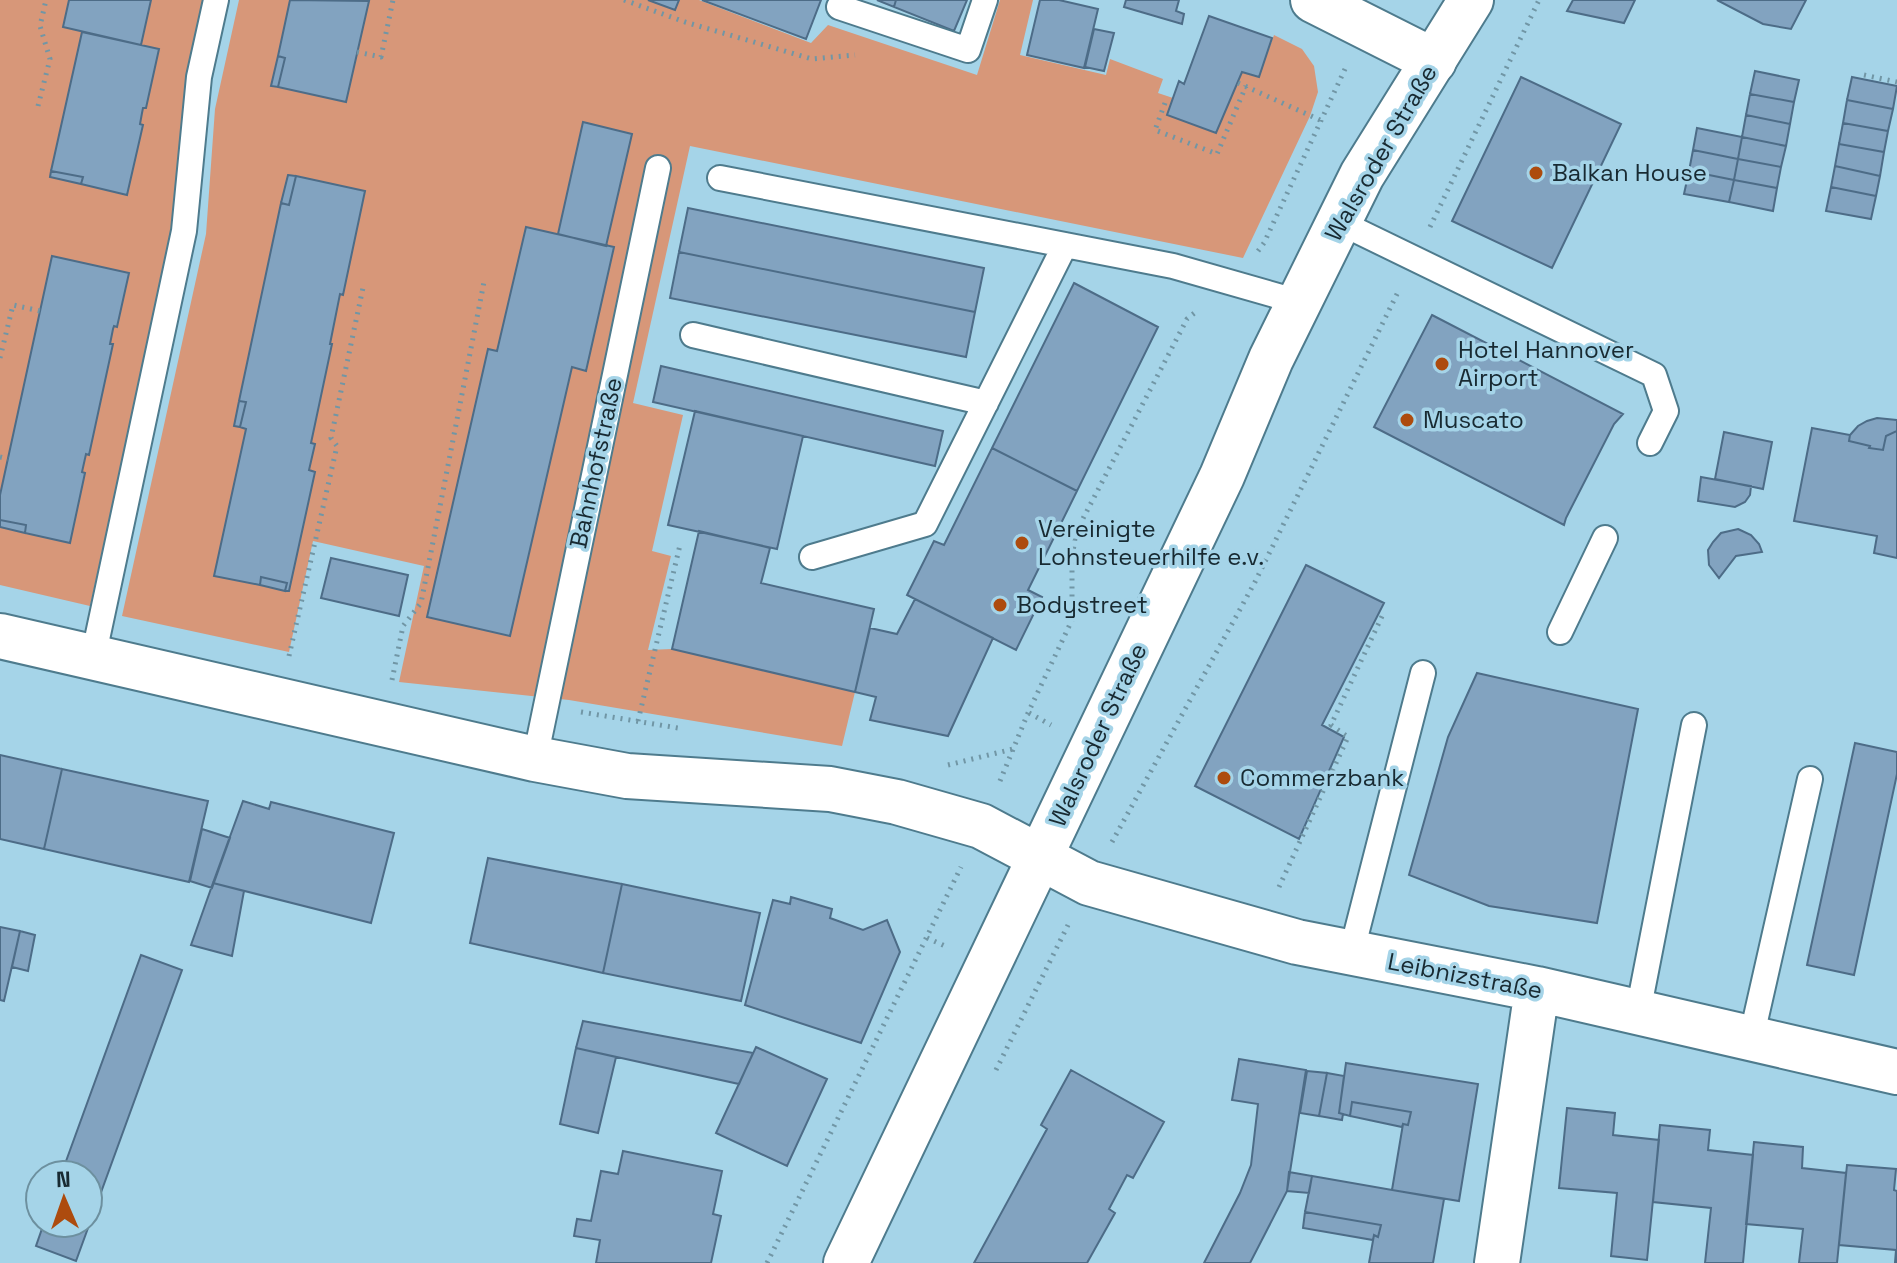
<svg xmlns="http://www.w3.org/2000/svg" width="1897" height="1263" font-family="'Space Grotesk',sans-serif">
<style>
.green{fill:#d79779}
.building{fill:#82a3c0;stroke:#4d6c87;stroke-width:2}
.lines{fill:none;stroke-linecap:round;stroke-linejoin:round}
.service-casing{stroke:#4e7b8d;stroke-width:28}
.minor-casing{stroke:#4e7b8d;stroke-width:48}
.tertiary-casing{stroke:#4e7b8d;stroke-width:48}
.path{stroke:#7196a5;stroke-width:5;stroke-dasharray:2 6;stroke-linecap:butt}
.service{stroke:#fff;stroke-width:24}
.minor{stroke:#fff;stroke-width:44}
.tertiary{stroke:#fff;stroke-width:44}
.poi-dot{fill:#ad4b0e;stroke:#a5d4e8;stroke-width:3}
.labels{text-anchor:middle;stroke-width:7;stroke-linejoin:round;paint-order:stroke}
.street-label{font-size:24px;fill:#182a32;stroke:#a5d4e8}
.poi-label{font-size:24px;fill:#182a32;stroke:#a5d4e8;text-anchor:start}
</style>
<rect width="100%" height="100%" fill="#a5d4e8"/>
<path class="green" d="M0,0H204L173,232L90,606L0,585Z
M239,0H699L811,43L828,25L977,75L1000,0H1033L1020,55L1106,75L1110,59L1163,79L1158,93L1173,98L1167,115L1215,133L1242,72L1259,76L1274,35L1302,49L1314,66L1318,92L1310,116L1243,258L690,146L633,403L683,415L652,551L671,556L648,650L672,649L855,692L842,746L569,700L399,682L424,566L313,541L289,652L122,616L206,234L215,109Z"/>
<path class="building" d="M69,0H151L141,45L63,27Z
M290,0L369,1L346,102L278,87L285,58L278,56Z
M648,0H679L675,10Z
M702,0H821L806,39Z
M877,0H896L894,7Z
M896,0H967L954,31L894,7Z
M1040,0H1059L1098,9L1084,68L1027,55Z
M1126,0H1179L1176,11L1184,14L1182,24L1124,7Z
M1573,0H1635L1624,23L1567,11Z
M1717,0H1806L1791,29L1763,24Z
M1209,16L1272,38L1259,77L1242,72L1216,133L1167,115L1179,81L1184,84Z
M1094,29L1114,33L1104,71L1085,67Z
M82,32L159,49L146,108H143L142,113L140,124L143,125L127,195L81,184L83,177L51,171Z
M278,56L285,58L278,87L271,86Z
M1755,71L1799,80L1794,102L1750,94Z
M1521,77L1621,124L1552,268L1452,221Z
M1852,77L1897,86L1893,109L1847,100Z
M1750,94L1794,102L1790,124L1746,115Z
M1847,100L1893,109L1888,131L1843,123Z
M1746,115L1790,124L1786,146L1742,137Z
M583,122L632,134L606,246L558,234Z
M1843,123L1888,131L1884,152L1839,144Z
M1697,128L1742,137L1738,159L1693,150Z
M1742,137L1786,146L1781,167L1738,159Z
M1839,144L1884,152L1880,176L1835,166Z
M1693,150L1738,159L1734,180L1689,171Z
M1738,159L1781,167L1777,188L1734,180Z
M1835,166L1880,176L1876,196L1831,187Z
M51,171L83,177L81,184L50,177Z
M1689,171L1734,180L1729,202L1684,194Z
M288,175L296,176L289,205L281,203Z
M296,176L365,191L343,295L340,294L330,344H332L311,443L315,444L309,470L315,472L289,591H285L287,583L261,577L260,585L214,576L246,429L240,427L246,402L239,401L281,203L289,205Z
M1734,180L1777,188L1773,211L1729,202Z
M1831,187L1876,196L1871,219L1826,211Z
M688,208L984,268L975,312L679,252Z
M526,227L614,247L586,371L572,367L510,636L427,617L488,349L497,351Z
M679,252L975,312L966,357L670,298Z
M52,256L129,273L117,327L114,326L113,329L110,344H113L89,455L86,454L82,472L85,473L70,543L25,533L26,525L0,520V495Z
M1074,283L1158,327L1077,491L992,448Z
M1432,315L1623,414L1614,424L1566,518L1564,525L1374,427Z
M661,366L943,431L935,466L653,402Z
M239,401L246,402L240,427L234,426Z
M695,411L803,436L777,549L668,525Z
M1877,418L1897,420V431L1886,436L1883,450L1869,448L1870,446L1849,441L1850,435L1858,426L1867,421Z
M1812,428L1850,435L1849,441L1870,446L1869,448L1883,450L1886,436L1897,431V558L1874,553L1877,536L1794,521Z
M1724,432L1772,442L1763,489L1715,479Z
M992,448L1077,491L1028,590L1042,597L1016,650L907,595L934,541L944,545Z
M1701,477L1751,486L1750,495L1745,502L1735,507L1698,501Z
M0,520L26,525L25,533L0,527Z
M1738,529L1751,535L1759,544L1762,552L1736,556L1719,578L1709,565L1708,550L1713,542L1721,533Z
M699,531L770,548L761,583L874,609L855,692L672,649Z
M331,558L408,575L399,616L321,598Z
M1306,565L1384,603L1322,725L1344,737L1299,839L1195,786Z
M261,577L287,583L285,591L260,585Z
M915,599L993,638L948,736L870,720L876,697L855,692L870,628L897,634Z
M1477,673L1638,709L1597,923L1489,906L1409,875L1448,737Z
M1855,743L1897,752V774L1854,975L1807,965Z
M0,755L62,769L44,849L0,839Z
M62,769L208,801L189,882L44,849Z
M243,801L269,809L271,802L394,833L371,923L213,883Z
M202,829L230,838L212,888L190,881Z
M488,858L622,884L603,973L470,943Z
M213,883L244,891L232,956L191,945Z
M622,884L760,913L741,1001L603,973Z
M791,897L832,909L830,918L863,930L887,920L900,952L861,1043L745,1005L773,900L790,904Z
M0,927L20,931L4,1001L0,1000Z
M20,931L35,935L28,971L12,967Z
M141,955L182,970L76,1261L36,1246L44,1223H88V1175H61Z
M583,1021L753,1053L739,1084L576,1048Z
M756,1047L827,1079L787,1166L716,1133Z
M576,1048L616,1057L598,1133L560,1124Z
M1239,1059L1306,1070L1287,1191L1250,1263H1204L1240,1193L1251,1165L1258,1104L1232,1100Z
M1346,1063L1478,1084L1459,1201L1392,1190L1403,1124L1408,1125L1411,1112L1352,1102L1350,1116L1339,1113Z
M1071,1070L1164,1122L1133,1178L1127,1175L1109,1209L1115,1213L1087,1263H974L1047,1129L1041,1125Z
M1307,1071L1327,1073L1319,1116L1300,1113Z
M1327,1073L1344,1076L1339,1113L1343,1114L1342,1120L1319,1116Z
M1352,1102L1411,1112L1408,1125L1403,1124L1402,1127L1350,1116Z
M1567,1108L1615,1113L1613,1135L1659,1140L1647,1260L1611,1256L1617,1193L1559,1188Z
M1660,1125L1710,1130L1708,1150L1753,1155L1743,1263H1705L1711,1208L1653,1202Z
M1754,1142L1803,1147L1802,1168L1846,1173L1837,1263H1799L1803,1229L1746,1224Z
M623,1151L722,1171L713,1214L721,1216L711,1263H596L600,1240L574,1236L577,1219L591,1221L601,1171L618,1174Z
M1847,1165L1896,1169L1894,1190L1897,1191V1263H1895L1896,1250L1839,1245Z
M1289,1172L1312,1176L1309,1193L1287,1191Z
M1312,1176L1444,1199L1433,1263H1369L1374,1235L1378,1237L1381,1225L1305,1212Z
M1305,1212L1381,1225L1378,1237L1374,1235L1373,1240L1303,1228Z"/>
<g class="lines">
<g class="service-casing">
<path id="service" d="M839,7L968,50L985,0
M720,178L1173,266L1299,302
M1339,222L1654,375L1666,411L1650,443
M693,335L986,403
M812,557L925,524L1065,245
M1560,632L1605,538
M93,658L184,231L199,77L216,0
M535,759L658,168
M1351,954L1423,673
M1638,1012L1694,725
M1751,1039L1810,779"/>
</g>
<g class="minor-casing">
<path id="minor" d="M1313,0L1434,61
M0,636L535,759L627,776L830,789L897,802L981,826L1089,883L1297,942L1537,989L1897,1072
M1497,1263L1537,989"/>
</g>
<g class="tertiary-casing">
<path id="tertiary" d="M846,1263L1222,476L1271,359L1362,175L1471,0"/>
</g>
<path class="path" d="M624,0L685,22L812,59L855,55
M357,52L381,57L393,0
M1864,75L1897,82
M1238,83L1320,120
M1165,103L1155,130L1217,154L1246,86
M38,106L50,59L40,26L46,0
M1430,227L1539,0
M1258,251L1264,243L1345,69
M0,358L13,305L40,311
M0,457L8,459
M289,656L337,446L331,438L364,283
M392,680L403,626L421,603L484,282
M581,712L678,728
M1029,713L1051,725
M638,721L680,545
M948,765L1013,749
M1000,781L1028,713L1072,620V558L1076,532L1187,319L1197,311
M1112,842L1255,582L1399,290
M1279,887L1348,737L1331,725L1384,612
M927,938L945,946
M996,1070L1068,925
M767,1263L961,867"/>
<use href="#service" class="service"/>
<use href="#minor" class="minor"/>
<use href="#tertiary" class="tertiary"/>
</g>
<g class="poi-dot">
<circle cx="1536" cy="173" r="8"/>
<circle cx="1442" cy="364" r="8"/>
<circle cx="1407" cy="420" r="8"/>
<circle cx="1022" cy="543" r="8"/>
<circle cx="1000" cy="605" r="8"/>
<circle cx="1224" cy="778" r="8"/>
</g>
<g class="labels">
<g class="street-label">
<text transform="translate(1381 153) rotate(-60)" y="8">Walsroder Straße</text>
<text transform="translate(596 463) rotate(-78)" y="8">Bahnhofstraße</text>
<text transform="translate(1098 735) rotate(-65)" y="8">Walsroder Straße</text>
<text transform="translate(1465 976) rotate(11)" y="8">Leibnizstraße</text>
</g>
<g class="poi-label">
<text x="1552" y="181">Balkan House</text>
<text x="1458" y="358">Hotel Hannover<tspan x="1458" dy="28">Airport</tspan></text>
<text x="1423" y="428">Muscato</text>
<text x="1038" y="537">Vereinigte<tspan x="1038" dy="28">Lohnsteuerhilfe e.v.</tspan></text>
<text x="1016" y="613">Bodystreet</text>
<text x="1240" y="786">Commerzbank</text>
</g>
</g>
<g transform="translate(64 1199) rotate(358)"><circle r="38" fill="#a5d4e8" stroke="#6d909f" stroke-width="2"/>
<path d="M0-6L14 30L0 20L-14 30Z" fill="#ad4b0e"/>
<text y="-12" font-size="22" font-weight="bold" text-anchor="middle" fill="#182a32">N</text>
</g>
</svg>
